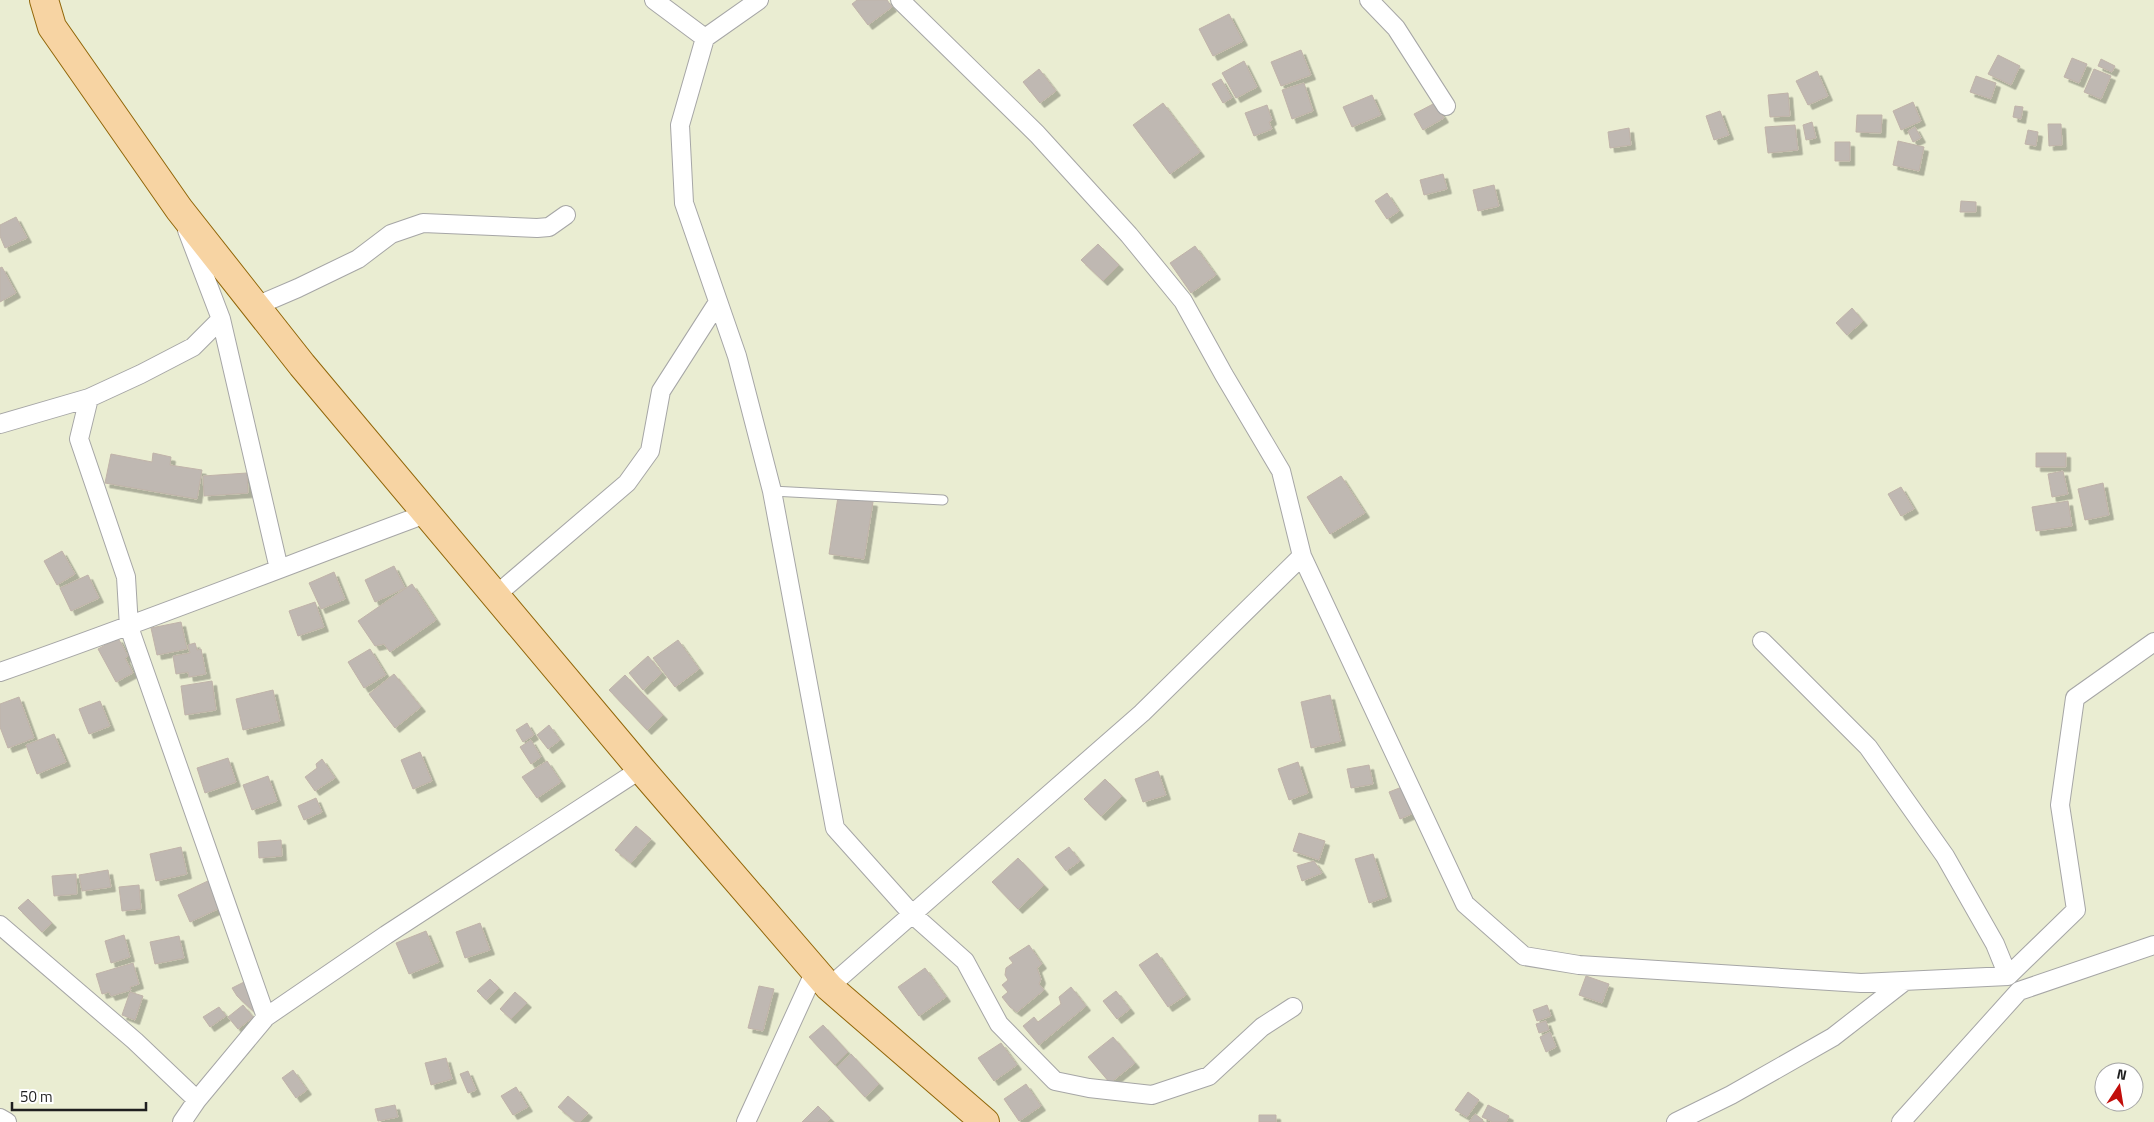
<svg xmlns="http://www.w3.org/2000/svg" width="2154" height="1122" font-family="'Titillium Web',sans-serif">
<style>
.farmland{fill:#eaedd2;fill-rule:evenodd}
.building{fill:#bfb8b2;stroke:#c0b3a9;filter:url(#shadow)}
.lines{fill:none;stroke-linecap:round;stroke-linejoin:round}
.service-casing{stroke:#a6a6a6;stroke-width:11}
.minor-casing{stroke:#a6a6a6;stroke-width:20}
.primary-casing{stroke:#916608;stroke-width:30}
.service{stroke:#fff;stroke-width:9}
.minor{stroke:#fff;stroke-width:18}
.primary{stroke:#f7d4a3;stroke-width:28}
</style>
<defs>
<filter id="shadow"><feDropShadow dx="4.5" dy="4.5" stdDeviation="0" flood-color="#0004"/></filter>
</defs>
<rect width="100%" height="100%" fill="#efece5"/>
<path class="farmland" d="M0,0H2154V1122H0ZM2104,1072H2134V1102H2104Z"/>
<path class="building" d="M857,0H887L892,7L868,25L852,4Z
M1229,14L1243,41L1213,56L1199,29Z
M1301,50L1311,75L1281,86L1271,62Z
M1998,55L2020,66L2011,85L1988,74Z
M2072,58L2087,64L2079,83L2064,77Z
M2101,59L2115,66L2112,72L2098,66Z
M1244,61L1257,87L1236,98L1222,73Z
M1039,69L1056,91L1040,103L1023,82Z
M2094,69L2111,76L2101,99L2084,92Z
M1817,71L1828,96L1808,105L1796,81Z
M1976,76L1996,83L1991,99L1970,92Z
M1221,79L1232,98L1223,103L1212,84Z
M1304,83L1313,111L1292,119L1282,90Z
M1788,93L1790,116L1770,117L1768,95Z
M1372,95L1381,115L1352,127L1343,107Z
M1913,102L1921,121L1901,130L1893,111Z
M1163,103L1200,152L1170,174L1133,125Z
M1435,103L1444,118L1423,130L1414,114Z
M1267,105L1272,120L1269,122L1272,129L1254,136L1245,113Z
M2015,106L2023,107L2021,119L2013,117Z
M1720,111L1729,135L1714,140L1706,116Z
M1857,115H1882L1881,133L1856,132Z
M1812,122L1816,138L1806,140L1803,125Z
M2048,124H2061L2062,145L2049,146Z
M1795,125L1798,150L1768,153L1765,127Z
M1915,127L1921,138L1913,142L1908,131Z
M1629,128L1631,145L1610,148L1608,132Z
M2028,130L2038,132L2036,146L2025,144Z
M1898,141L1924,147L1919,171L1893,165Z
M1835,142H1850V161H1835Z
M1443,174L1447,189L1424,195L1420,180Z
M1494,185L1499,206L1478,211L1473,190Z
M1387,193L1399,211L1387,219L1375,201Z
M1961,201L1976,202V212H1960Z
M16,217L27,238L5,248L0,236V225Z
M1098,244L1119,265L1103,281L1081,260Z
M1195,246L1216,275L1191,293L1170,263Z
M2,267L16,293L0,302V268Z
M1852,308L1863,321L1847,335L1836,323Z
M153,453L171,457L170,465L202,470L197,499L105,483L111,454L152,462Z
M2036,453H2066V467H2036Z
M2063,471L2068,494L2052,497L2048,474Z
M247,473L248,493L204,496L203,476Z
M1341,476L1365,513L1330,534L1307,497Z
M2103,483L2109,515L2085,520L2078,489Z
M1901,487L1914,509L1901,516L1888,494Z
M838,497L873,502L864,559L829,554Z
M2068,501L2072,526L2036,531L2032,507Z
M62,551L75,574L57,585L44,561Z
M394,566L405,588L375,602L365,580Z
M334,572L345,599L321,609L309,583Z
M88,575L99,598L71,611L60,588Z
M412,584L436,620L390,652L384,644L375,646L358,621Z
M315,602L324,627L298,636L289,611Z
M181,622L187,649L157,655L151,628Z
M118,638L128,656L125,658L133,673L116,682L98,649Z
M678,640L699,669L675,687L653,658Z
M195,643L197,650L201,649L206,674L189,677L188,672L176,674L173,656L190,653L188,645Z
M370,649L386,675L364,688L348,662Z
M648,656L662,673L643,690L629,673Z
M394,674L421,707L395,728L369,694Z
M625,675L663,715L647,730L609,690Z
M212,681L216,710L185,715L181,686Z
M273,690L280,721L243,730L236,699Z
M1330,695L1341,741L1311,748L1301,702Z
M19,697L34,738L8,748L0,727V704Z
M100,701L110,726L89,734L79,709Z
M527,723L534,735L523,742L516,730Z
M549,725L560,740L548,749L537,735Z
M54,734L66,762L37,774L26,745Z
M531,740L541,757L531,764L520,747Z
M420,752L432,781L413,789L401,760Z
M228,758L236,782L205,793L197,768Z
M322,759L335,778L315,791L305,777L317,768L316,764Z
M547,761L561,782L537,798L522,777Z
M1298,762L1308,793L1289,800L1278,769Z
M1369,765L1373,784L1351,788L1347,769Z
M1158,771L1166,795L1143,802L1135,779Z
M268,776L277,801L252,810L243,785Z
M1105,779L1122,796L1101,816L1084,799Z
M1402,787L1414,813L1400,819L1389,792Z
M316,798L322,812L304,820L298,806Z
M636,826L651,839L631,863L615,850Z
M1299,833L1325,841L1319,860L1293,851Z
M281,840L282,856L259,858L258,842Z
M181,847L187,874L156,881L150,854Z
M1069,847L1080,861L1066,871L1055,857Z
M1373,854L1387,897L1369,903L1355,859Z
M1018,858L1044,885L1018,909L992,882Z
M1314,861L1322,873L1302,881L1297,866Z
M108,870L111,887L82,891L79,875Z
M76,874L77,894L54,896L52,876Z
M210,880L222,907L190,922L178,895Z
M139,885L141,909L122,911L119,887Z
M28,899L52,923L42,932L18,908Z
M480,923L490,950L465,958L456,932Z
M426,931L439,962L409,974L396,943Z
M124,935L130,957L111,963L105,941Z
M179,936L184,958L155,964L150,942Z
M1029,945L1042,964L1037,968L1041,979L1039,984L1044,990L1017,1012L1010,1007L1002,997L1008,992L1002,985L1008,980L1005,975L1006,968L1013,963L1009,958Z
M1157,953L1186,995L1168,1007L1139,965Z
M133,963L139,984L130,987L131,990L111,996L109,992L102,994L96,974Z
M925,968L946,997L919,1016L898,987Z
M1586,976L1609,984L1602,1003L1579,995Z
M490,979L499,988L486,1000L477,991Z
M244,982L260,1009L254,1012L237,996L232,988Z
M759,986L774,989L763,1031L748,1028Z
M1071,987L1086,1006L1039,1045L1023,1026L1034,1017L1038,1022L1061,1004L1059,997Z
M1116,991L1130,1009L1117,1019L1103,1001Z
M130,992L143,996L135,1020L122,1015Z
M515,992L527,1003L511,1019L500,1009Z
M243,1005L253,1017L238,1029L228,1017Z
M1547,1005L1551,1016L1537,1021L1533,1010Z
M219,1007L226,1016L210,1027L203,1017Z
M1546,1021L1549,1030L1539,1033L1536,1024Z
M823,1025L848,1052L835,1065L809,1037Z
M1550,1032L1556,1047L1546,1052L1540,1037Z
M1113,1037L1135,1063L1110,1083L1088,1057Z
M1001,1043L1017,1065L994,1081L978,1058Z
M851,1054L879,1084L865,1097L837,1067Z
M446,1058L452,1079L431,1085L425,1063Z
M293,1070L307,1090L296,1098L282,1078Z
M468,1071L476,1090L468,1093L460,1074Z
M1026,1084L1041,1106L1019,1121L1004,1099Z
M516,1087L528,1107L513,1115L501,1096Z
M1468,1092L1479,1100L1467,1117L1455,1110Z
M568,1096L588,1113L580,1122H576L558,1107Z
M395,1105L398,1117L378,1121L375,1109Z
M1488,1105L1509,1116L1506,1122H1493L1482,1117Z
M818,1106L830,1118L827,1122H802Z
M1475,1114L1483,1120L1482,1122H1469Z
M1259,1115H1276V1122H1259Z"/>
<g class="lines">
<g class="service-casing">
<path id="service" d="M772,491L943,500"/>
</g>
<g class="minor-casing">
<path id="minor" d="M654,0L705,38
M759,0L705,38L680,125L684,203L737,356L772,491L835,828L912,914L965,961L999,1024L1055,1081L1089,1088L1152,1095L1209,1076L1262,1027L1293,1007
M900,0L1037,134L1129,235L1183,301L1224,375L1281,471L1302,556L1465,904L1524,956L1579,965L1861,983L2008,976L2076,910L2060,805L2075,698L2154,642
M1369,0L1396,28L1446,106
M187,230L221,319L279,569
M256,306L298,288L358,259L391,234L423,223L537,228L549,227L566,215
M89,398L79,439L126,577L129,627L266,1017
M0,424L89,398L141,374L193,347L221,319
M496,595L627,483L650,451L661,391L718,302
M1762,641L1868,747L1945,856L1995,944L2008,976
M0,672C144,622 285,566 428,513
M0,925L135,1041L197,1100
M829,987L1142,713L1302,556
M0,1118L7,1122
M182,1122L197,1100L266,1017L386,935L641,769
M746,1122L815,971
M1676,1122L1731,1095L1833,1037L1905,981
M1901,1122L2019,991L2154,945"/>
</g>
<g class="primary-casing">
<path id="primary" d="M44,0L52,27L179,209L302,365L641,769L829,987L985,1122"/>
</g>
<use href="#service" class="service"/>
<use href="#minor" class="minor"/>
<use href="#primary" class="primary"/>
</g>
<g transform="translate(2119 1087) rotate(12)"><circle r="24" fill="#ffffff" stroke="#a5a5a5"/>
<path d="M0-4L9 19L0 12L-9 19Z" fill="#c20e0b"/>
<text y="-8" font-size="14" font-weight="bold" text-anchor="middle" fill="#1f1f1f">N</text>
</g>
<path d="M12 1102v8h134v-8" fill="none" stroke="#1f1f1f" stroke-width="2.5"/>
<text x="20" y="1102" font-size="15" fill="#1f1f1f" stroke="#ffffff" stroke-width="4" paint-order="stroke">50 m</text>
</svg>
